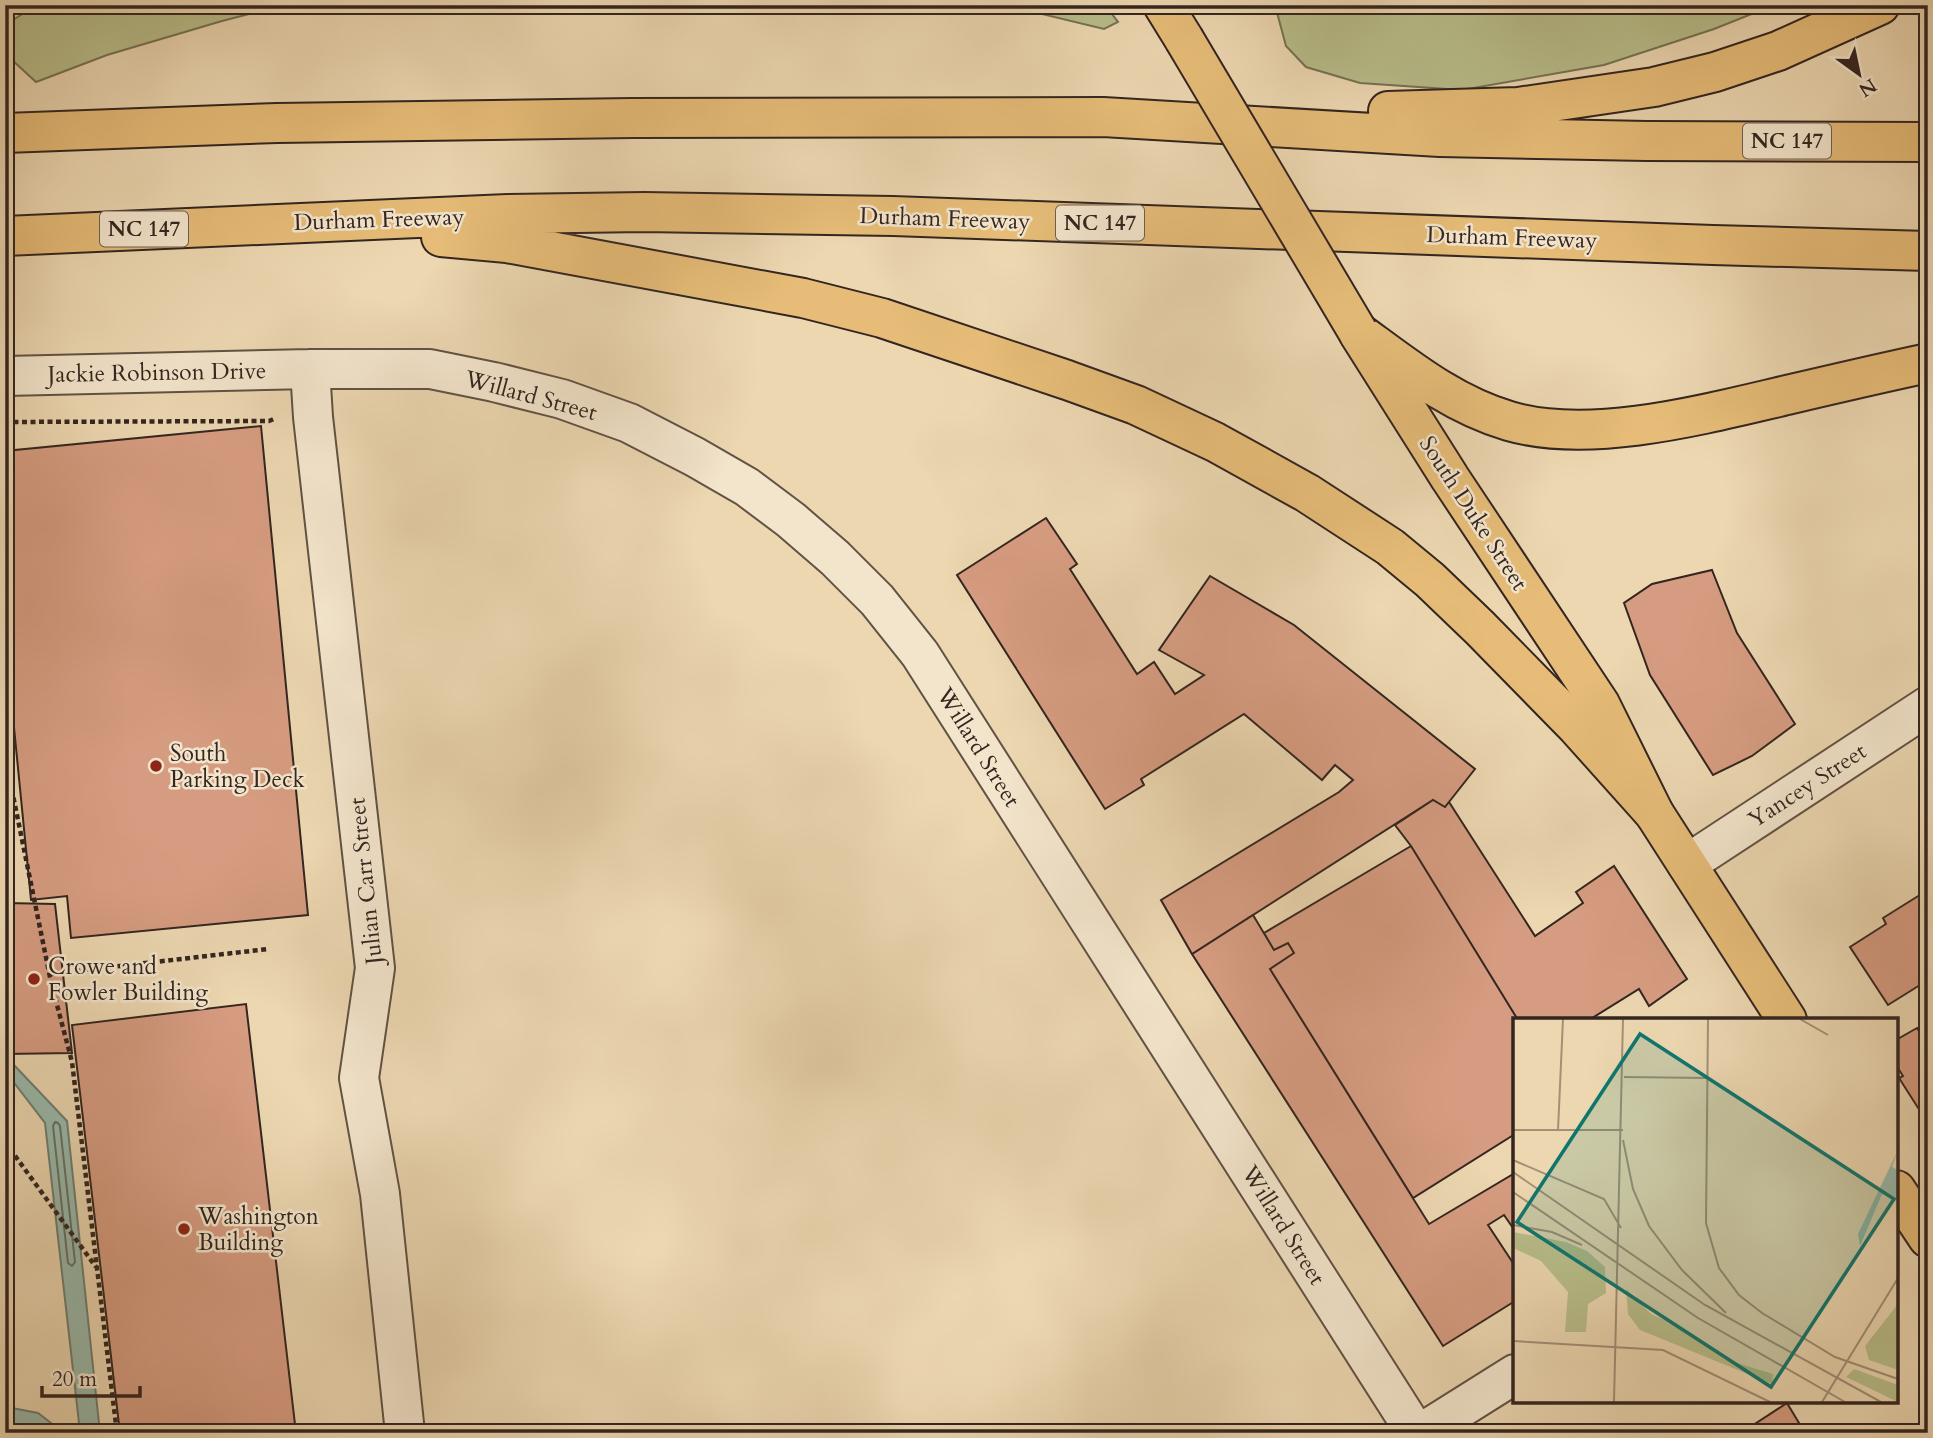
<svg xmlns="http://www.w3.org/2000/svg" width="1933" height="1438" font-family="Cardo,serif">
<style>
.green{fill:#b8be8b;stroke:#767256;stroke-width:2}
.water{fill:#99baac;stroke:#707e74;stroke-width:2}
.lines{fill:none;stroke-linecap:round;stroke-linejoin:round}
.shore{stroke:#667066;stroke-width:2}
.building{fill:#d69c81;stroke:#332520;stroke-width:2}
.minor-casing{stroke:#615244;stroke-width:42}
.major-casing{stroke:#332520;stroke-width:42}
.highway-casing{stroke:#332520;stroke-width:42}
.path{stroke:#332520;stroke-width:4.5;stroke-dasharray:5 3.5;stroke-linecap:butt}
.minor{stroke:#f3e5cc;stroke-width:38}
.major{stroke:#e6bc78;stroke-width:38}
.highway{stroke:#e6bc78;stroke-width:38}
.major-bridge-casing{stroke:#332520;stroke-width:42;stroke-linecap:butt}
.major-bridge{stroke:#e6bc78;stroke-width:38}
.poi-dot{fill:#8f2418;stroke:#f3e5cc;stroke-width:2.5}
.labels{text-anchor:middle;stroke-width:5;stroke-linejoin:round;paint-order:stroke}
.shield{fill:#f3e5cc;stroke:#6d5f54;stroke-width:2}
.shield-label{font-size:21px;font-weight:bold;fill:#332520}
.street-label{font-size:23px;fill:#332520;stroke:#f3e5cc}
.poi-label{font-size:23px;fill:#332520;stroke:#f3e5cc;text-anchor:start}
.inset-road{fill:none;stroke:#a29077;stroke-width:2}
.view{fill:#0f766e;fill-opacity:0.15;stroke:#0f766e;stroke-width:3.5}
.inset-edge{fill:none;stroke:#332520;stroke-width:3.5}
</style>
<rect width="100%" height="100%" fill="#ecd7b1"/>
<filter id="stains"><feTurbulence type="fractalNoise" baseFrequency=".00286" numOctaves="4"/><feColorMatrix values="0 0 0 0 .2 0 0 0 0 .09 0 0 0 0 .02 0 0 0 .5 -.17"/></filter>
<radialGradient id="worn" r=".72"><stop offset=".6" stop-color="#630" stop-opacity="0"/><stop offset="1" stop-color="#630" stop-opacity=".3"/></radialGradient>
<path class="green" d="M36,5H284L222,21L107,55L36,82L11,59L7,24Z
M1005,5H1105L1118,22L1104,29Z
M1275,5H1774L1714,29L1604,65L1462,90L1360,83L1306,67L1286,46Z"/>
<path class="water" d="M14,1065L67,1121L100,1433H65L79,1423L45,1123L5,1071V1068Z
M12,1408L38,1413L64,1433H5V1409Z"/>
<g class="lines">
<path class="shore" d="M55,1122L58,1123L60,1126L75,1262L72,1266L68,1263L53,1126Z"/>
</g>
<path class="building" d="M261,426L308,915L71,938L67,896L31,900L5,636V451Z
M1046,518L1077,564L1070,569L1137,674L1154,662L1175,694L1204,675L1159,650L1210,576L1294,625L1475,769L1445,807L1433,800L1192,954L1161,900L1339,792L1353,780L1335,765L1322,780L1244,714L1141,779L1144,785L1105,809L957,575Z
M1712,570L1737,633L1795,724L1752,756L1713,775L1650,675L1624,603L1652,584Z
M1433,800L1445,807L1449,802L1535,936L1583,903L1576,892L1614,866L1687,979L1649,1006L1639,989L1589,1020H1518L1411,846L1395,825Z
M1411,846L1518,1020H1515V1134L1413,1198L1270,969L1294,953L1288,943L1274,950L1264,933Z
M1923,893L1928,900V980L1888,1005L1850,947L1886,924L1883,918Z
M5,903L55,904L72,1053L5,1054Z
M1253,915L1274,950L1288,943L1294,953L1270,969L1429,1224L1515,1173V1227L1513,1228L1504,1215L1488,1225L1515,1266V1301L1443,1346L1192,954Z
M246,1004L296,1433H120L72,1025Z
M1917,1028L1923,1038L1928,1035V1106L1920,1111L1899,1078L1903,1076L1896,1065V1040Z
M1787,1403L1805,1433H1741Z
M50,1424V1433H5V1425Z"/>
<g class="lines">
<g class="minor-casing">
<path id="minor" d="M310,369L313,417L375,968L359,1078L380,1194L405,1433
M5,376L310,369H430L494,382L562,399L629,423L695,457L747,487L791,520L835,558L877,600L920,654L1416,1433
M1687,864L1928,706
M1421,1433L1515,1374"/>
</g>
<g class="major-casing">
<path id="major" d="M1163,5L1184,39
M1359,334L1450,478L1600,704L1654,813L1787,1020
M1896,1190L1928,1238"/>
</g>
<g class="highway-casing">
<path id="highway" d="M1388,111L1518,107L1654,87L1715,72L1778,51L1880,5
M5,133L277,123L632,118L1103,117L1440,137L1647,141L1928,142
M5,236L508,214L644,212L893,216L1713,245L1928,251
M441,237L507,243L803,298L882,318L1067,380L1136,405L1215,442L1307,493L1390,547L1430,580L1480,628L1577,727L1654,813
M1358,332C1406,367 1451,404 1509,421C1590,445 1706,414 1787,395C1834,384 1881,373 1928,363"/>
</g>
<path class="path" d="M5,422L269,421L276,418
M5,756L51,982L72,1062L117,1433
M50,974L268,949
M5,1142L96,1267"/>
<use href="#minor" class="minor"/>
<use href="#major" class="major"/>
<use href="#highway" class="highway"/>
<g class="major-bridge-casing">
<path id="major-bridge" d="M1184,39L1358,332"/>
</g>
<use href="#major-bridge" class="major-bridge"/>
</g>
<g class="poi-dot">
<circle cx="156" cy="766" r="7"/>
<circle cx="34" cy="979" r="7"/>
<circle cx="184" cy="1229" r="7"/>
</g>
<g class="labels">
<g class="shield">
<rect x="1743" y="123.5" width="88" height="35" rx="5"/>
<rect x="1056" y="205.5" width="88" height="35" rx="5"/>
<rect x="100" y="211.5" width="88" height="35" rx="5"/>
</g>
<g class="shield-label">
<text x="1787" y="148">NC 147</text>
<text x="1100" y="230">NC 147</text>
<text x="144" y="236">NC 147</text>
</g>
<g class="street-label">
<text transform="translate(945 218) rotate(2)" y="8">Durham Freeway</text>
<text transform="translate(379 219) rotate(-2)" y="8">Durham Freeway</text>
<text transform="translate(1512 237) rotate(2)" y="8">Durham Freeway</text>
<text transform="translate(157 372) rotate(-1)" y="8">Jackie Robinson Drive</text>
<text transform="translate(531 395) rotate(15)" y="8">Willard Street</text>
<text transform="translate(1474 513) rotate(57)" y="8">South Duke Street</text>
<text transform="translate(979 747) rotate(58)" y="8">Willard Street</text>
<text transform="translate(1807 785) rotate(-33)" y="8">Yancey Street</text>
<text transform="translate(365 881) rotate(-96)" y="8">Julian Carr Street</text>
<text transform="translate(1284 1225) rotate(58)" y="8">Willard Street</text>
</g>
<g class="poi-label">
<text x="170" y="761">South<tspan x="170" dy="26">Parking Deck</tspan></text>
<text x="48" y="974">Crowe and<tspan x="48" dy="26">Fowler Building</tspan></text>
<text x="198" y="1224">Washington<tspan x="198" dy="26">Building</tspan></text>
</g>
</g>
<g transform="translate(1513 1018)">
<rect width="385" height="385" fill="#ecd7b1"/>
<path d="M0,214L53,224L74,233L92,249L93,275L75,286L73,314H52L55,274L28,243L0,230ZM113,271L138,296L166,308L211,341L260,356L259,366L127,312L115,296ZM385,286V352L356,342L352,328ZM341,351L385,367V384L333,359Z" fill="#b8be8b"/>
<path d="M385,132L379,149L385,152V184L369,176L347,228L345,216Z" fill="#99baac"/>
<path class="inset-road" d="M195,1L193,205L206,250L226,277L249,295L322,339L385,361M287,1L315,17M111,59L194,60M0,112H110M45,112L50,1M110,122L120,171L136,208L169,252L213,295M0,142L91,181L108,210M0,154L192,287L368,384M0,174L185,300L332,384M0,207L39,214L69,227M0,323L150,332L257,384M101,384L110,1M309,384L385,260"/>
<path class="view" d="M127,16L381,181L258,369L4,204Z"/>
<rect width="385" height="385" class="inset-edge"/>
</g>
<rect width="1933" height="1438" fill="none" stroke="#ecd7b1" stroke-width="28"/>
<rect x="7" y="7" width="1919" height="1424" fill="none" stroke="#332520" stroke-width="3.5"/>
<rect x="14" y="14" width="1905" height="1410" fill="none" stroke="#332520" stroke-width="2"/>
<g transform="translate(1859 74) rotate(147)" stroke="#f3e5cc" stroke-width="5" paint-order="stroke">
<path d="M0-5L12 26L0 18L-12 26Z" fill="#332520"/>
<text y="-10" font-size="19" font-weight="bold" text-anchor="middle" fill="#332520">N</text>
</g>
<path d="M42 1386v10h98v-10" fill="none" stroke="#332520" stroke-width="3.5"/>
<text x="52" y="1386" font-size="21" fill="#332520" stroke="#f3e5cc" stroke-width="5" paint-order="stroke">20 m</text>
<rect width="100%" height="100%" filter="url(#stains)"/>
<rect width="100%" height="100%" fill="url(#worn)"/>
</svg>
